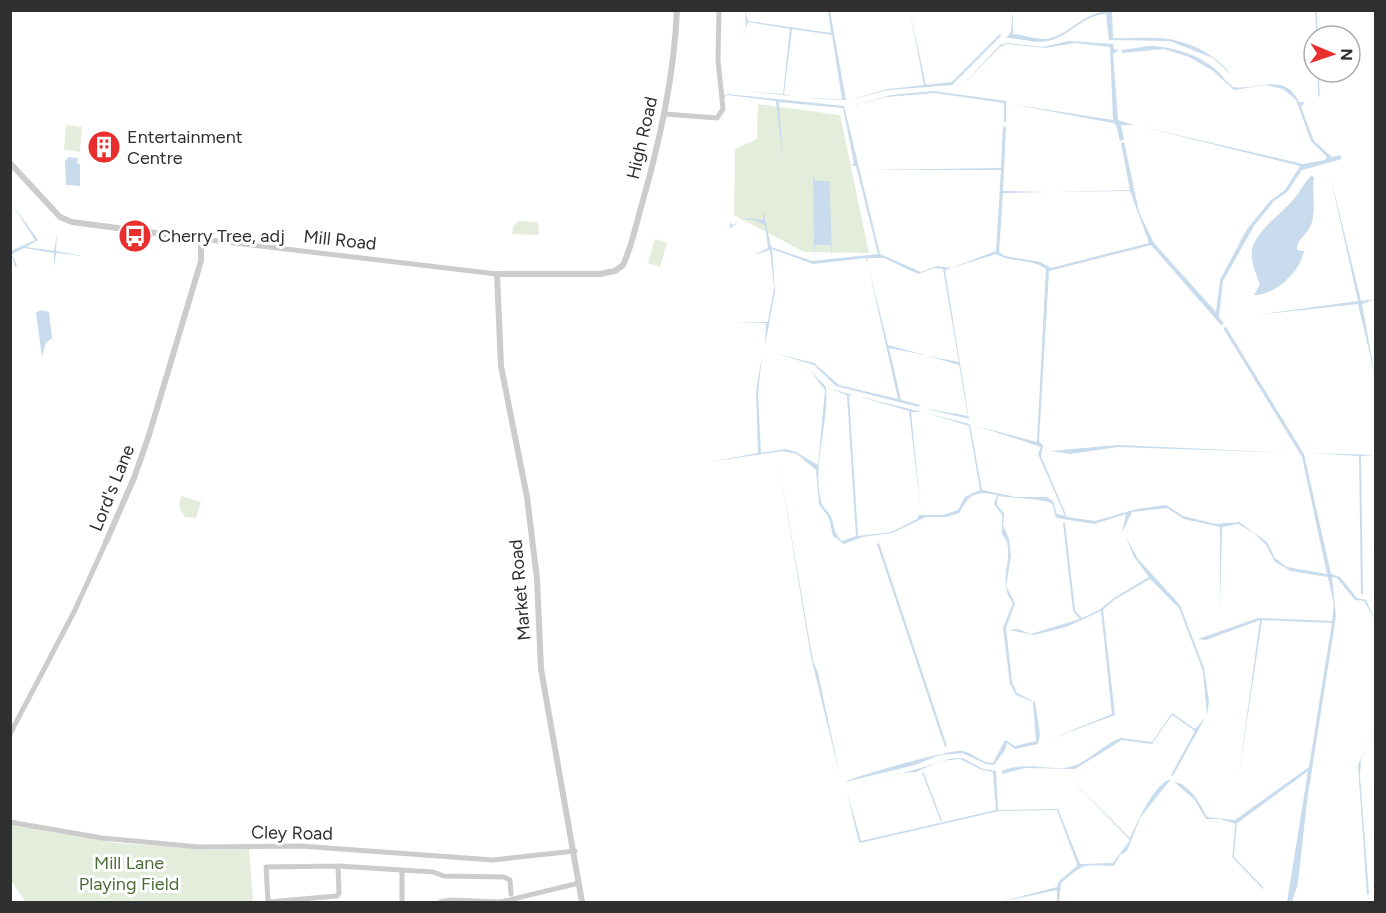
<svg xmlns="http://www.w3.org/2000/svg" width="1386" height="913" font-family="Figtree,sans-serif">
<style>
.green{fill:#e4eddc}
.water{fill:#c8dced}
.lines{fill:none;stroke-linecap:round;stroke-linejoin:round}
.stream{stroke:#c8dced;stroke-width:1.5}
.minor{stroke:#ccc;stroke-width:5}
.tertiary{stroke:#ccc;stroke-width:6}
.labels{text-anchor:middle;stroke-width:6;stroke-linejoin:round;paint-order:stroke}
.poi-label{font-size:18px;fill:#2f2f2f;stroke:#fff;text-anchor:start}
.street-label{font-size:18px;fill:#2f2f2f;stroke:#fff}
.park-label{font-size:18px;fill:#4e6c3b;stroke:#fff}
</style>
<rect width="100%" height="100%" fill="#fff"/>
<path class="green" d="M758,104L840,115L869,253L804,252L734,215L735,149L757,139Z
M66,125L82,127L80,152L64,150Z
M518,221L538,222L539,235L512,234L513,227Z
M655,239L667,243L660,267L648,263Z
M181,496L201,502L196,518L185,517C179,509 178,506 181,496Z
M11,823L117,843L209,850L249,849L253,902H26L11,881Z"/>
<path class="water" d="M745,11L748,21L831,33L828,11H830L846,100L794,98L842,99L832,35L792,29L784,94L792,96L740,91L783,94L790,29L748,22L741,43L746,27Z
M910,11L926,85L952,82L1000,34L1001,36L952,85L889,90L849,100L888,89L924,85Z
M1013,11V34C1024,35 1036,40 1047,39C1072,34 1084,10 1112,11L1113,38C1128,39 1142,37 1156,38C1183,38 1216,53 1231,75L1213,58L1170,41L1109,40L1106,14C1084,14 1069,37 1048,41C1036,44 1019,38 1006,38L1011,32Z
M1069,41L1113,44L1114,49L1119,50L1113,54L1118,120L1134,125H1121L1124,140L1120,141L1116,125L1113,123L1011,104L1113,120L1110,47L1075,43L1045,48L1006,44L1000,47L959,89L1000,45L1007,43L1043,47Z
M1149,46C1171,46 1200,55 1216,70C1222,75 1226,82 1233,87C1256,91 1285,71 1299,102H1305L1301,107L1314,141L1332,157L1340,155L1342,159L1302,170L1287,192L1274,201L1254,226L1223,281L1219,317L1224,324L1221,325L1151,245L1049,271L1039,441L1043,446L1041,456L1067,517L1095,521L1137,509L1166,505L1183,516L1216,524L1239,522L1267,542L1275,558L1287,567L1327,574L1302,457L1223,328L1226,327L1304,454L1331,574L1340,577L1357,598L1366,600L1376,621L1364,601L1355,600L1337,578L1332,577L1336,616L1307,801L1298,883L1292,902H1287L1308,771L1236,824L1220,819H1206L1194,799L1174,782C1189,783 1201,805 1207,817L1235,820L1309,767L1332,623L1262,620L1238,781L1260,620L1206,640L1198,639L1258,618L1332,621L1334,605L1328,577L1291,571L1275,562L1266,545L1254,533L1238,524L1222,527L1220,611V527L1184,519L1167,508L1132,512L1122,533L1126,514L1094,524L1057,518C1053,513 1055,509 1052,504C1048,499 1009,498 998,496L997,505L1004,513L1003,525L1009,539L1011,556L1006,586L1015,603L1006,628L1012,682L1017,693L1035,702L1040,734L1038,744L1015,749L1007,743L1005,750L994,765L986,764L962,753L940,755L915,765L845,782C849,778 954,748 963,751C973,753 981,763 993,763L1005,740L1015,746L1036,741L1033,702L1016,695L1010,684L1003,628L1013,603C994,580 1019,553 1002,534V515L994,504L997,495C974,490 969,495 959,513L946,517H926L892,533L862,537L844,544L833,536L829,518L819,504L816,470L797,454L783,451L709,462L758,453L756,392L762,356L758,394L761,453L786,449L796,452L818,465L825,390L810,370L826,387C829,425 812,464 821,501C822,507 828,511 831,517C835,527 833,533 842,541L856,536L847,395L831,389L853,395L849,396L858,536L891,532L917,519L919,515H943L958,510L965,497L980,490L969,426L926,413L970,424L982,490L1016,497H1047L1053,501L1057,514L1065,516L1038,454L1041,447L977,426L1037,442L1046,269C1031,258 1011,263 996,254L945,270L969,419L923,408L968,416L959,365L928,356L959,362L943,269L935,268L918,274L884,258H868L867,262L866,258L813,264L772,249L775,291L765,346L766,323L733,322H768L774,287L770,250L754,255L768,248L765,226C754,216 740,218 730,229V222L732,225L748,218L763,220V209L771,247L812,261L878,254L856,166L851,165L854,163L843,108L779,102L783,162L776,101L727,95L723,99V96L727,94L844,106L880,254L921,272L937,266L951,268L996,251L1001,170H863L1001,168L1003,126L1006,127L1003,191L1046,192L1003,193L999,252L1005,256L1040,262L1051,268L1149,243L1130,191L1051,192L1130,190L1121,143L1124,142L1139,212L1154,243L1216,312L1220,280L1247,229L1271,200L1285,190L1300,166L1139,126L1303,164L1325,160L1327,157L1311,141L1296,100L1283,89L1265,85L1234,90L1212,70L1189,57L1164,49L1122,53V50Z
M933,91L1006,101V122H1004V103L935,93L887,97L854,105L891,95Z
M69,157L78,158L77,163L80,164V186L66,185L65,161Z
M829,169L832,256L830,245H815L814,258L813,173L815,181H829Z
M1330,175L1361,301L1375,299L1362,304L1375,376L1358,304L1256,315L1358,301Z
M1311,176L1314,177C1311,193 1318,213 1309,229C1304,237 1297,240 1297,250L1304,251C1300,272 1275,296 1254,295L1260,284C1256,276 1250,258 1252,249C1258,227 1284,213 1297,195C1302,188 1305,182 1311,176Z
M11,202L38,240L26,247L54,251L57,233L56,251L83,256L56,253L54,267V253L24,248L12,254L17,266L15,267L11,251L35,240Z
M868,265L888,345L925,355L889,348L901,400L920,405L919,407L836,386L814,365L774,353L814,363L839,385L898,399Z
M41,310L49,312L52,338L46,343L42,357L36,313Z
M857,396L922,412H911L921,513L909,411Z
M1118,445L1294,453L1118,447L1070,454L1050,451Z
M1309,453L1375,455L1361,456L1363,594H1361L1359,456Z
M778,458L813,661L818,673L840,776L811,657Z
M1063,523H1065L1075,610L1082,618L1099,610L1114,598L1149,577L1134,557L1125,535L1138,559L1180,605L1204,668L1209,701L1207,716L1203,671L1179,608L1150,579L1114,600L1103,610L1115,715L1048,740L1112,714L1101,611L1066,627L1034,635L1009,630L1018,629L1031,634L1080,619L1073,611Z
M879,543L947,746L945,747L877,544Z
M1172,713L1195,729L1205,718L1173,776L1171,775L1195,731L1172,715L1152,744L1122,740L1075,769L1025,768L1002,774V771C1028,760 1054,773 1073,766C1091,760 1105,743 1121,738L1152,742Z
M1375,725L1361,759L1360,776L1369,894L1367,895L1358,765Z
M963,758L983,769L996,771L998,810L1058,809L1080,864L1113,863L1130,840L1067,775L1130,838C1137,823 1154,783 1171,779L1140,818L1127,851L1120,855L1114,866C1084,865 1085,862 1061,883L1059,902H1057V890L1000,902L1057,887L1059,881L1076,867L1077,864L1057,810L999,811L860,843L858,839L847,792L861,841L996,810L993,772L982,770L960,759L940,761L916,772L902,773L848,788C871,781 894,776 917,769C933,765 945,757 963,758Z"/>
<g class="lines">
<path class="stream" d="M1316,10L1317,36
M1318,72L1319,96
M923,773L941,820
M1236,824L1233,857L1263,888"/>
<path class="minor" d="M665,114L717,118L723,109L718,60L719,10
M201,239L497,274
M10,734L74,612L106,542
M10,822L102,838L199,847L300,846L493,860L575,851
M338,866L339,893L337,896L268,902L266,867L338,866L433,872L444,876L504,877L510,880L511,894
M402,871V902
M440,902L451,900L501,902L579,883"/>
<path class="tertiary" d="M10,163L60,217L72,222L201,239V261L149,435L134,478L106,542
M582,902L541,669L537,579L527,497L501,366L497,274H600L615,271L623,265C632,246 636,224 642,204C660,140 674,77 677,10"/>
</g>
<defs>
<g id="building-disc" transform="scale(1.725)"><circle r="9.5" fill="#e92e2e" stroke="#fff"/><path d="M-4-6H4V6H1V3H-1V6H-4ZM-2.5-4.3h1.7v1.8h-1.7ZM.8-4.3h1.7v1.8H.8ZM-2.5-1h1.7V.8h-1.7ZM.8-1h1.7V.8H.8Z" fill="#fff"/></g>
<g id="bus-disc" transform="scale(1.725)"><circle r="9.5" fill="#e92e2e" stroke="#fff"/><path d="M-5-6H5V4H4V6H2V4H-2V6H-4V4H-5ZM-3.5-4V0h7V-4ZM-3.5 1.2v1.5H-2V1.2ZM2 1.2v1.5H3.5V1.2Z" fill="#fff"/></g>
</defs>
<g fill-rule="evenodd">
<use href="#building-disc" x="104" y="147"/>
<use href="#bus-disc" x="135" y="236"/>
</g>
<g class="labels">
<g class="poi-label">
<text x="127" y="143">Entertainment<tspan x="127" dy="21">Centre</tspan></text>
<text x="158" y="242">Cherry Tree, adj</text>
</g>
<g class="street-label">
<text transform="translate(642 138) rotate(-77)" y="6">High Road</text>
<text transform="translate(340 240) rotate(6)" y="6">Mill Road</text>
<text transform="translate(112 488) rotate(-68)" y="6">Lord's Lane</text>
<text transform="translate(520 590) rotate(-95)" y="6">Market Road</text>
<text transform="translate(292 833) rotate(1)" y="6">Cley Road</text>
</g>
<g class="park-label">
<text x="129" y="869">Mill Lane<tspan x="129" dy="21">Playing Field</tspan></text>
</g>
</g>
<rect width="1386" height="913" fill="none" stroke="#2f2f2f" stroke-width="24"/>
<g transform="translate(1332 54) rotate(92)"><circle r="28" fill="#ffffff" stroke="#acacac" stroke-width="1.5"/>
<path d="M0-4.5L10 22L0 15L-10 22Z" fill="#e92e2e"/>
<text y="-9" font-size="16" font-weight="bold" text-anchor="middle" fill="#2f2f2f">N</text>
</g>
</svg>
